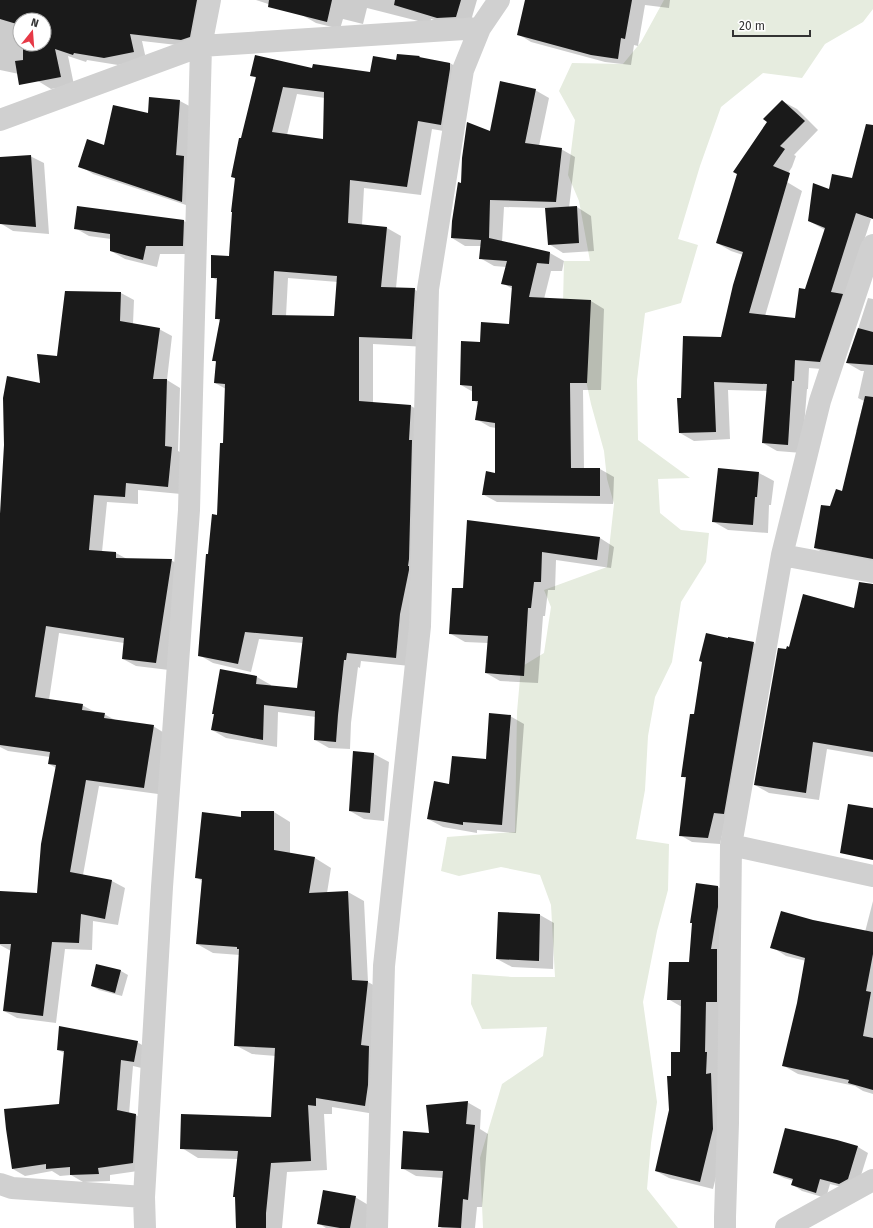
<svg xmlns="http://www.w3.org/2000/svg" width="873" height="1228" font-family="'Fira Sans',sans-serif">
<style>
.green{fill:#e6ecdf}
.shadow{fill:#0003;fill-rule:evenodd}
.building{fill:#1a1a1a;fill-rule:evenodd}
.lines{fill:none;stroke-linecap:round;stroke-linejoin:round}
.minor{stroke:#d0d0d0;stroke-width:22}
.tertiary{stroke:#d0d0d0;stroke-width:22}
</style>
<rect width="100%" height="100%" fill="#fff"/>
<path class="green" d="M664,0H873V9L863,22L825,44L802,78L763,73L721,107L700,166L678,239L698,245L681,303L645,313L637,380L638,440L690,478L658,479L660,513L681,530L709,533L706,562L681,602L672,662L655,697L648,736L645,790L636,839L669,844L668,890L657,931L643,1002L657,1102L651,1143L647,1189L678,1228H483L480,1158L502,1084L543,1056L547,1027L482,1029L471,1004L472,974L512,977H555L551,905L540,875L501,867L459,876L441,871L447,837L515,832L517,712L521,667L544,653L551,607L544,590L607,567L614,504L607,479L604,451L591,404L581,357L563,304L564,261H590L579,201L568,175L575,120L559,91L572,63L623,64L641,42Z"/>
<path class="shadow" d="M0,0H200L194,47L142,41L146,59L118,65L87,60L86,62L68,56L74,85L51,89L38,81V78L0,70ZM20,20H44V44H20Z
M256,0H477L470,24L452,26L431,19L430,24L367,8L363,24L343,19L340,29L316,23L302,15Z
M526,0H670L669,8L645,5L638,46L634,45L631,65L605,62L531,42L518,34Z
M419,57L424,59L450,63L464,72L455,133L432,129L421,195L364,188L362,225L387,228L401,236L396,288L414,289L428,298L426,347L373,344V403L411,406L425,414L410,666L361,661L360,668L358,667L351,723L350,749L329,748L315,740L316,717L278,712L277,747L226,738L212,730L215,715L213,714L257,677L271,685V687L298,689L303,643L259,639L251,672L213,663L199,655L209,555L218,516L224,444L226,389L215,383L217,363L213,360L220,321L216,318L218,281L212,277L230,257L236,179L233,177L256,78L251,75L313,69L371,73L397,61ZM297,94L325,98L324,140L287,135ZM288,278L338,282L335,317L286,316Z
M535,90L549,98L539,146L561,149L575,157L569,208L577,207L591,216L594,251L563,253L549,244L546,208L504,207L502,242L550,253L564,261L562,271H551L544,299L591,301L604,309L601,390H583L584,469H600L614,477L613,504L497,502L484,495L496,474V428L490,427L476,419L479,404L473,400V392L461,385L481,343L510,325L513,289L502,283L506,267L494,266L480,258L481,246H465L452,238L462,184L491,132Z
M180,101L193,108L195,208L93,174L80,166L104,146L149,115Z
M782,101L797,109L818,130L794,155L796,156L792,167L787,175V182L802,191L765,316L796,319L825,230L809,221L856,211L871,219L846,297L834,370L809,368L808,389H807L802,453L777,451L763,443L767,391L728,390L730,439L694,441L680,433L682,399L722,338L743,255L731,251L717,243Z
M30,156L44,163L49,234L13,231L0,223V158Z
M184,221L198,229L197,254H160L157,267L125,259L111,251V239L89,236L75,228Z
M121,293L134,300L133,324L159,329L172,336L167,380L180,388L178,451L185,455L181,494L138,490V504L107,502L102,552L116,553L127,559L171,560L184,568L169,670L136,666L123,659L124,643L59,633L49,700L82,705L95,712L104,714L115,720L153,726L166,734L158,794L99,786L83,875L112,881L125,888L118,925L93,921L92,950L65,949L56,1023L17,1018L4,1011L11,951L0,945V892L38,894L56,768L49,764L50,757L8,751L0,747V526L41,385L58,357Z
M868,298L873,299V564L829,556L815,548L830,507L843,492L858,432L856,431L864,401L858,398L864,371H861L847,363Z
M759,473L774,481L771,505H769L768,533L728,530L714,522Z
M468,521L600,538L614,547L611,568L556,560L555,590H548L545,616H543L538,683L500,681L486,673L488,643L465,642L451,634L464,588Z
M873,585V757L827,749L819,800L769,793L755,785L787,650L855,609Z
M754,643L765,650L720,844L692,842L680,835L686,779L682,776L695,716Z
M510,716L524,724L516,833L477,830V833L443,827L428,819L450,785L487,760Z
M354,752L374,754L389,762L384,821L364,819L350,811Z
M242,812H274L290,822V854L315,858L331,868L327,893L348,892L364,901L368,982L384,991L381,1115L332,1107V1114H324L327,1170L287,1172L282,1228H237L238,1159L198,1158L182,1148L272,1118L276,1056L252,1054L235,1045L240,955L213,953L197,944L202,881L196,877L242,818Z
M718,887L731,895L726,1137L713,1189L669,1178L656,1171L670,1110L672,1077L681,1053L682,1007L668,999L690,963L693,924L691,922Z
M873,901V1094L863,1091L855,1086L798,1074L784,1066L798,1003L806,961L786,956L772,947L813,921L865,932Z
M540,915L554,923L553,969L512,967L497,959Z
M97,966L121,971L128,975L122,996L99,990L92,986Z
M137,1042L149,1049L146,1069L133,1066L129,1114L136,1115L148,1122L145,1170L110,1175V1181L83,1182L71,1175L60,1176L52,1171L25,1176L13,1169L60,1105L64,1053L58,1050Z
M467,1102L481,1110L480,1129L488,1134L482,1207H477L475,1228H442L439,1226L443,1178L416,1176L402,1168L430,1134Z
M836,1141L858,1147L868,1153L858,1185L850,1189L830,1184L826,1198L802,1191L793,1185L794,1181L784,1178L774,1173Z
M355,1197L370,1206L366,1228H326L318,1223Z"/>
<path class="building" d="M0,0H197L190,37L181,40L130,34L134,52L104,58L74,53L73,55L55,49L61,77L19,85L15,61L23,60V44H44V20H20V25L0,19Z
M269,0H332L327,22L268,7Z
M395,0H461L456,17L437,18L394,5Z
M525,0H632L625,39L621,38L618,59L591,55L517,35Z
M397,54L420,56L419,57L450,63V69L441,125L418,121L407,187L350,180L348,223L387,227L381,287L415,288L412,339L359,337V401L411,405L409,440H412L409,559L408,566H409V570L400,614L396,658L347,653L346,660H344L338,715L336,742L314,740L315,711L264,705L263,740L211,730L214,714H212L220,669L257,676L256,684L297,688L303,637L245,632L238,664L198,656L206,554H208L212,514L217,515L220,443H223L225,384L214,383L216,361H212L220,319H215L217,278H211V255L229,256L232,212H231L235,178L231,177L239,138H241L256,77L250,76L255,55L312,68L313,64L370,72L373,56L396,60ZM283,87L324,92L323,139L272,132ZM274,271L337,276L334,316L272,315Z
M500,81L536,89L525,143L562,148L556,202L490,200L489,238L550,252L549,264L537,263L529,297L591,300L587,383H570L571,468H600V496L482,495L486,471L495,473V423L475,420L478,401H472V386L460,385L461,341L480,342L481,322L509,324L512,286L501,284L507,261L479,259L481,240L451,238L452,221L458,182L461,183L462,158L467,122L490,131Z
M149,97L180,100L176,155L184,156L182,202L78,167L87,139L104,145L113,105L148,113Z
M782,100L805,121L780,146L785,149L773,166L790,173L749,313L795,318L799,288L805,289L825,228L808,221L813,183L829,189L832,174L852,178L866,124L873,125V219L856,213L831,292L843,294L820,362L795,360L794,381H792L788,445L762,443L767,384L714,382L716,432L679,433L677,398H681L683,336L721,337L733,285L743,252L716,243L737,174L733,172L767,122L763,119Z
M31,155L36,227L0,224V157Z
M77,206L184,220L183,246H146L143,260L110,251V234L74,229Z
M577,206L579,243L548,245L545,208Z
M65,291L121,292L120,321L160,328L153,379H167L165,446L172,447L168,487L126,483L125,497L94,495L89,550L116,552V558L172,559L156,663L122,659L124,638L46,626L35,697L83,704L82,710L105,713L104,718L154,725L144,788L86,780L70,872L112,880L105,919L81,914L79,943L52,942L43,1016L3,1011L11,944H0V891L37,893L41,844L56,765L48,764L50,752L0,745V514L4,445L3,398L7,376L40,383L37,354L57,356Z
M858,328L873,332V365L846,363Z
M865,396L873,397V559L814,548L821,505L830,506L836,489L842,491Z
M718,468L759,472L757,497H755L753,525L712,522Z
M467,520L600,537L597,560L542,552L541,582H534L531,608H528L524,676L485,673L488,636L449,634L452,588H463Z
M859,582L873,584V752L813,742L806,793L754,785L778,648L786,649L787,646L789,647L803,594L854,608Z
M706,633L728,638V637L754,642L724,814L714,813L708,838L679,836L686,777H681L690,714H694L702,662L699,661Z
M489,713L511,715L502,825L463,822V825L427,819L434,781L449,784L452,756L486,759Z
M353,751L374,753L370,813L349,811Z
M848,804L873,808V860L840,853Z
M241,811H274V850L315,857L309,893L348,891L352,980L368,981L361,1045L369,1046L368,1085L365,1106L316,1098V1106L308,1105L311,1161L271,1163L266,1213V1228H236L235,1197H233L238,1151L180,1149L181,1114L271,1117L275,1048L234,1046L239,949H237V947L196,944L202,879L195,878L202,812L241,817Z
M696,883L718,886V907L711,949H717V1002H706L705,1052H707L706,1074L711,1073L713,1129L700,1182L655,1171L669,1110L667,1076H671V1052H680L681,1000H667L669,962H689L692,923H690Z
M781,911L813,920L873,932V954L866,991L871,992L863,1036L873,1038V1090L848,1083L849,1080L782,1066L797,1003L805,958L770,948Z
M498,912L540,914L539,961L496,959Z
M96,964L121,970L115,993L91,986Z
M59,1026L138,1041L134,1062L121,1060L117,1110L136,1114L133,1163L98,1168L99,1174L70,1175V1167L46,1169V1164L12,1169L6,1129L4,1109L59,1104L64,1051L57,1050Z
M468,1101L466,1124L475,1125L468,1200L463,1199L461,1228L438,1227L443,1171L401,1169L403,1131L429,1133L426,1105Z
M785,1128L837,1140L858,1146L848,1179L839,1184L820,1179L816,1193L791,1185L793,1179L773,1173Z
M323,1190L356,1196L350,1228H340L317,1224Z"/>
<g class="lines">
<path class="minor" d="M0,120L201,46L480,28
M782,555L873,572
M731,845L873,876
M0,1184L12,1188L144,1197
M145,1228L144,1197L162,887L189,510L201,46L210,0
M377,1228L384,966L420,626L428,289L463,70L480,28L499,0
M725,1228V1217L728,1123L731,845L782,555L820,401L871,248L873,245"/>
<path class="tertiary" d="M786,1228L873,1180"/>
</g>
<g transform="translate(32 32) rotate(17)"><circle r="19" fill="#ffffff" stroke="#adadad"/>
<path d="M0-3L7 15L0 10L-7 15Z" fill="#e63946"/>
<text y="-6" font-size="11" font-weight="bold" text-anchor="middle" fill="#333333">N</text>
</g>
<path d="M733 30v6h77v-6" fill="none" stroke="#333333" stroke-width="2"/>
<text x="739" y="30" font-size="12" fill="#333333" stroke="#ffffff" stroke-width="3" paint-order="stroke">20 m</text>
</svg>
